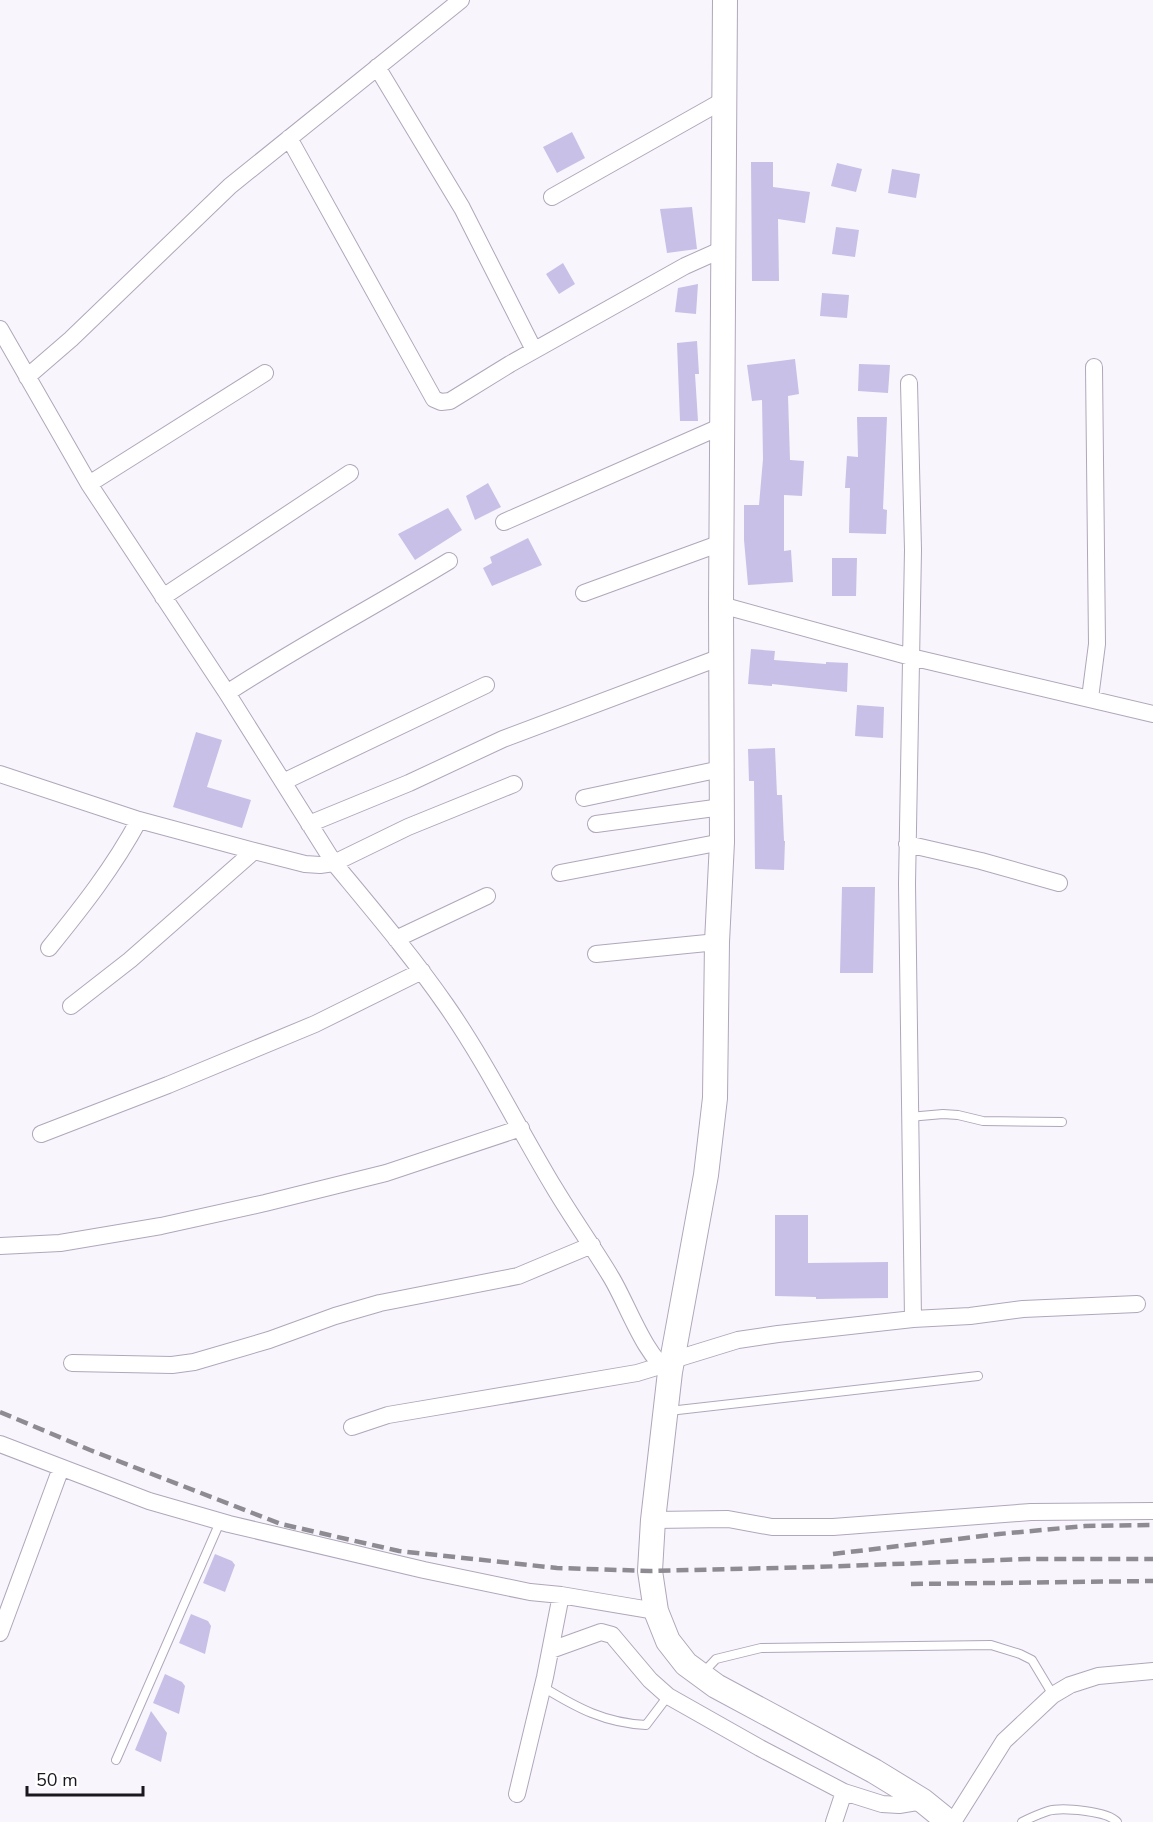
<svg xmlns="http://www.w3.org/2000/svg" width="1153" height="1822" font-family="'Nunito Sans',sans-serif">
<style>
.building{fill:#c8c0e7}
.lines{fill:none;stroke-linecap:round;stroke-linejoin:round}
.lane-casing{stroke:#b0a7ba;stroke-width:10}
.street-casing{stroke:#b0a7ba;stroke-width:18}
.secondary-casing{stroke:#b0a7ba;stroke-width:26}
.lane{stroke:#fff;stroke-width:8}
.street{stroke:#fff;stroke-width:16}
.secondary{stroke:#fff;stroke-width:24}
.rail{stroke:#8e8b93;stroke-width:4.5;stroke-dasharray:12 6;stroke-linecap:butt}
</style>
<rect width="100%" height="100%" fill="#f8f5fd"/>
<path class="building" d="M572,132L585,158L557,173L543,147Z
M751,162H773V187L810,192L805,223L778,219L779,281H752Z
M837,163L862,169L856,192L831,186Z
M892,169L920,174L916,198L888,193Z
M692,207L697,249L667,253L660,209Z
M836,227L859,230L855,257L832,254Z
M563,263L575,284L559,294L546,274Z
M698,284L696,314L675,312L678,288Z
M822,293L849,295L847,318L820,316Z
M697,341L699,374H695L698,421H680L677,343Z
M795,359L799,394L788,396L790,460L804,461L802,496L784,495V551L791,550L793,582L748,585L744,540V505H759L763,459L762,400L752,401L747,365Z
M859,364L890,365L888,393L858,391Z
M857,417H887L883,509L887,510L886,534L849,533L850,488H845L847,456L858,457Z
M488,483L501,507L475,520L466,496Z
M448,508L462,530L415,560L398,534Z
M528,538L542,565L492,586L483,568L492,563L490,557Z
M832,558H857L856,596H832Z
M751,649L775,651L774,660L826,664V662L848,663L847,692L772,684V686L748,684Z
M857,705L884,707L883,738L855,736Z
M196,732L222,740L207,787L251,800L242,828L173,807Z
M775,748L777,795H782L784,841H785L784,870L755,869L754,781H749L748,749Z
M842,887H875L873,973H840Z
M775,1215H808V1263L888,1262V1298L816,1299V1297L775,1296Z
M215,1554L232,1561L235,1565L225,1592L203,1583Z
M191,1614L208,1621L211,1626L205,1654L179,1643Z
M165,1674L182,1682L185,1686L179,1714L153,1703Z
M151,1711L167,1733L161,1762L135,1750Z"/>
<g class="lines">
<g class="lane-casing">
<path id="lane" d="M909,1117L943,1114L958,1115L983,1121L1062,1122
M669,1411L978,1376
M702,1674L716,1659L761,1648L991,1645L1020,1654L1032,1660L1053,1695
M543,1687C577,1708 605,1723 646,1725L668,1696
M116,1760L220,1522
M1022,1822C1030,1818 1039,1814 1048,1811C1062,1807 1108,1811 1117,1822"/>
</g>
<g class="street-casing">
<path id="street" d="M377,67L462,208L534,350
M289,138L434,399L441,402L450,401L510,364L685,266L723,249
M552,197L724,100
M0,329L89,484L227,693L334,863L408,827L514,784
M27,377L71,339L230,186L461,0
M909,383L913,550L907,884L913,1319
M89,484L265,373
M504,522L722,426
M584,593L721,543
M163,597L350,473
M721,605L911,657L1153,714
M227,693C299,646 375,606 449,561
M1090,698L1097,644L1094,367
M0,774L139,820L254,851L305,864L320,865L334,863C372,909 412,956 446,1005C487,1064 518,1128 555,1189C573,1219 593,1247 611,1277C627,1303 645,1357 670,1372
M283,782L486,685
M584,798L721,769
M309,824L409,783L503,739L721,657
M596,824L722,807
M907,844L981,861L1059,883
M560,873L722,842
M396,939L487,896
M49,948C83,906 113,868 139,820
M596,954L717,942
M71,1006L130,960L254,851
M41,1134L168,1085L315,1024L422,971
M0,1246L60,1243L161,1226L265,1203L386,1173L521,1128
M673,1360L738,1340L778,1334L913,1319L970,1316L1023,1309L1137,1304
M72,1363L172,1365L194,1362L269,1340L335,1316L380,1303L518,1276L592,1245
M352,1427L388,1415L637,1373L660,1366
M0,1444L149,1501L229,1524L424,1570L530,1592L561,1595L656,1611
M653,1520L728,1519L772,1527H833L1031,1512L1153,1511
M0,1633L61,1468
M551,1650L601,1632L612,1635L650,1680L668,1696L760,1748L844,1792L882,1804L899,1805L923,1801
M517,1794L545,1677L561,1595
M834,1822L844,1792
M953,1822L1004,1741L1053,1695L1070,1685L1098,1676L1153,1671"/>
</g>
<g class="secondary-casing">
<path id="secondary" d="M725,0L721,605L722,842L717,942L715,1098L706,1175L670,1372L653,1520L650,1571L656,1611L668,1641L686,1664L716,1686L874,1771L923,1801L949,1822"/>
</g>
<use href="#lane" class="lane"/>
<use href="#street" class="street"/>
<use href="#secondary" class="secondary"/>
<path class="rail" d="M0,1412L90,1450L281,1524L399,1551L557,1568L650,1571L816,1567L1026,1559H1153
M833,1554L999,1534L1085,1526L1153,1525
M911,1584L1153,1581"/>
</g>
<path d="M27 1786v9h116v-9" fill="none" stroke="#1a171e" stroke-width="3"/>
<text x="36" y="1786" font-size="18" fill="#1a171e" stroke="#ffffff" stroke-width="4.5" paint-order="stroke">50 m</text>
</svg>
